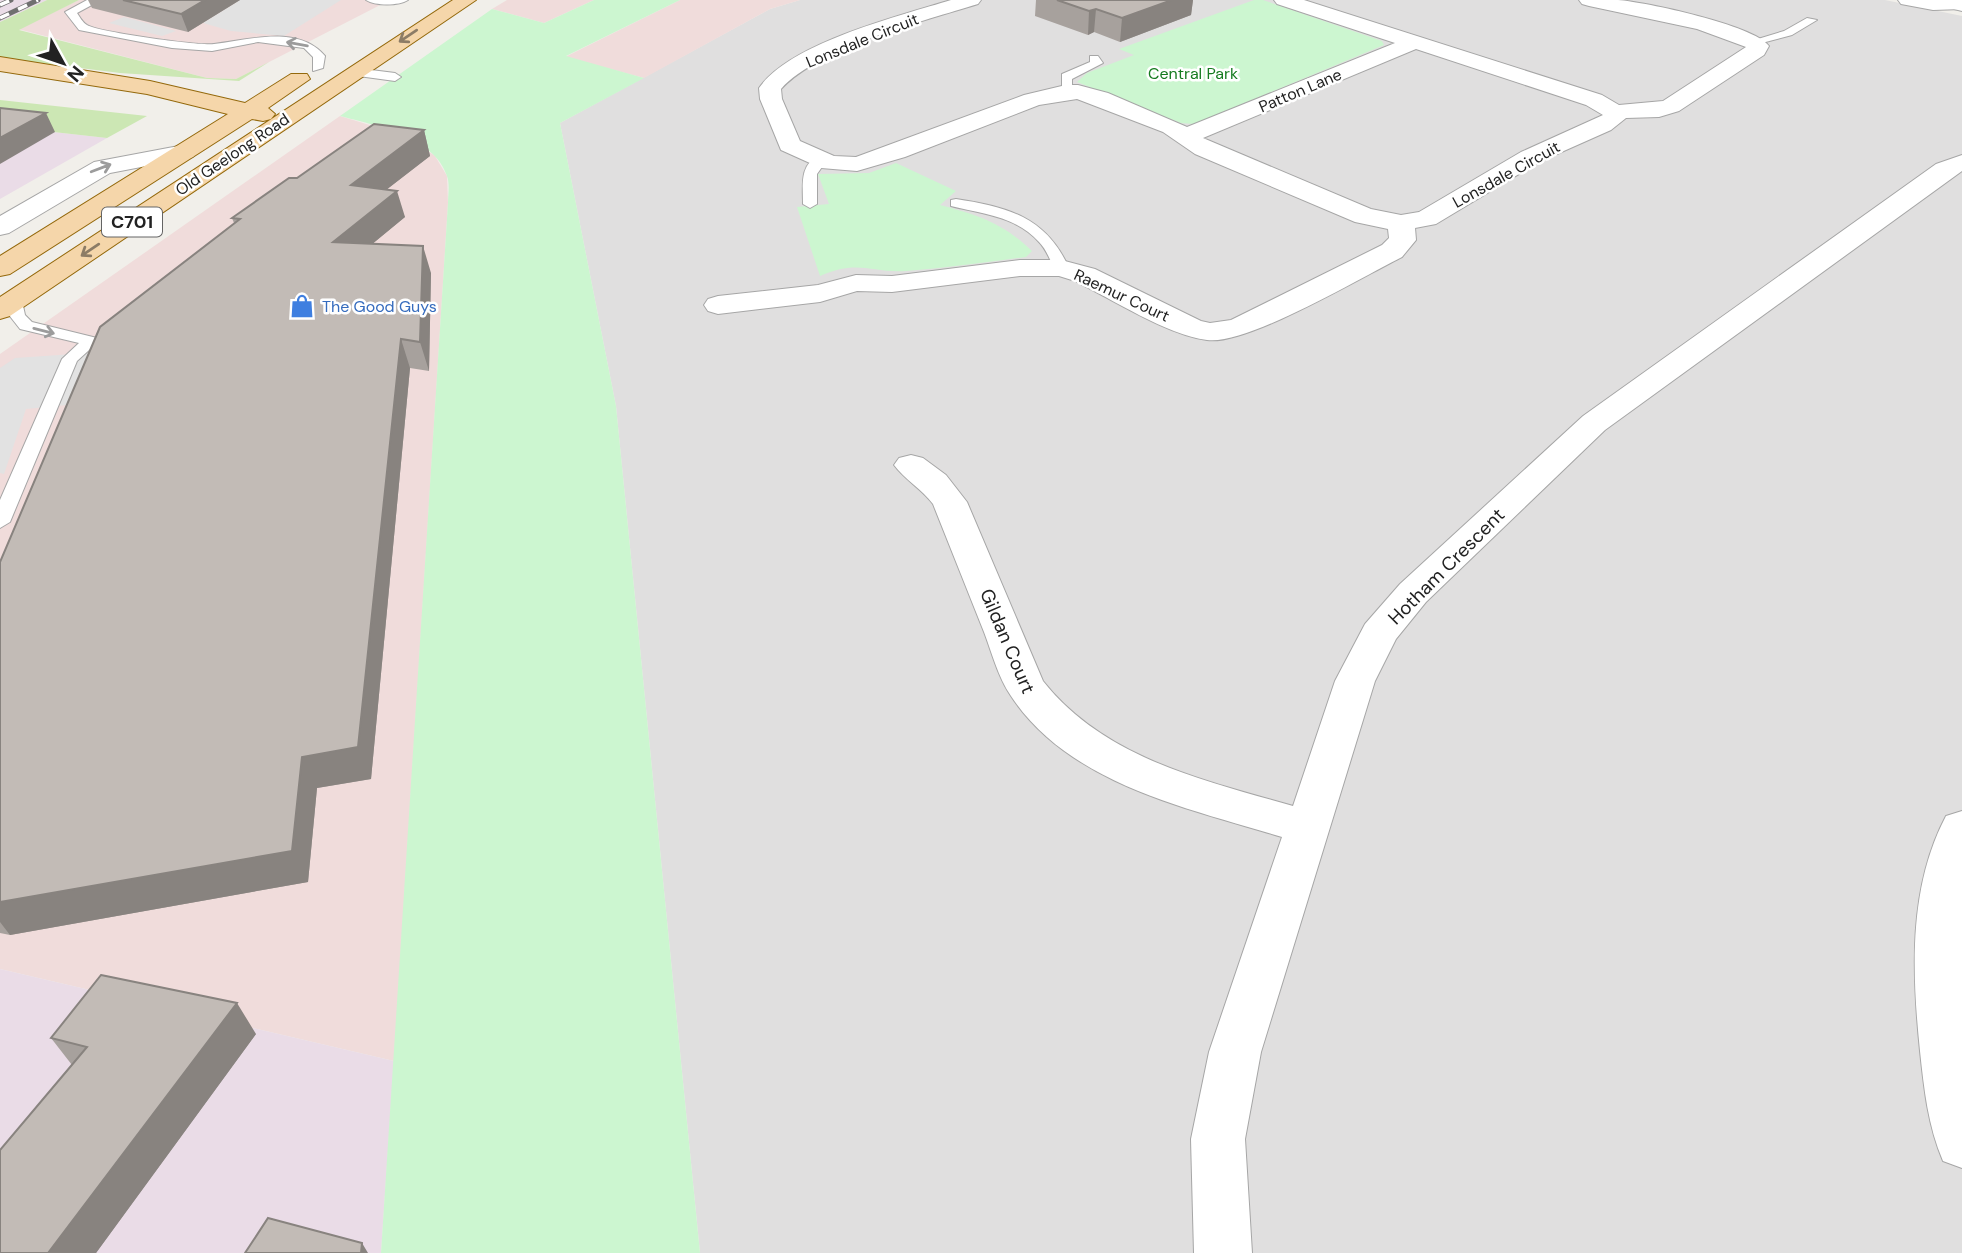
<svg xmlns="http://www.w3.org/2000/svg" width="1962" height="1253" font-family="'DM Sans',sans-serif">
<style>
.residential{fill:#e0dfdf}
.commercial{fill:#f0dcdb}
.industrial{fill:#eadce7}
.grass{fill:#cce7b4}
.park{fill:#ccf6d0}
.parking{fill:#e2e2e2}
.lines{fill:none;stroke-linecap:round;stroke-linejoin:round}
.service-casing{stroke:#a6a6a6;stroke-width:2}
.minor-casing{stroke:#a6a6a6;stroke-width:2}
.tertiary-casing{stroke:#a6a6a6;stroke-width:2}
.primary-casing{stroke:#94690c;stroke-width:2}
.service{fill:#fff;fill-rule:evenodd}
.minor{fill:#fff;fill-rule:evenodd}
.tertiary{fill:#fff;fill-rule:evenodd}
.primary{fill:#f5d6aa;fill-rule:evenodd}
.rail-casing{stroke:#707070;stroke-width:5}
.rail{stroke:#fff;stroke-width:3.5;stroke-dasharray:10;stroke-linecap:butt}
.wall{fill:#a7a19d}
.shaded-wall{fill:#88837f}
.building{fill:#c2bbb6;stroke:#88837f;stroke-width:2}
.oneway{stroke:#8c7c66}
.oneway2{stroke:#9c9c9c}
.labels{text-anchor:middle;stroke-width:5;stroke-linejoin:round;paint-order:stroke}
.far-street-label{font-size:16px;fill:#222;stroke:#fff}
.far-park-label{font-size:16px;fill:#157b1f;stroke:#fff}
.far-shop-label{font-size:16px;fill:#366cbe;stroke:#fff;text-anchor:start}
.shield{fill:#fff;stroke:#646464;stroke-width:2}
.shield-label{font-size:18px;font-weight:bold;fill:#222}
.street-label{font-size:19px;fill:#222;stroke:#fff}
</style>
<rect width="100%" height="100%" fill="#f1efea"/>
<path class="residential" d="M800,0H1885L1962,16V1253H700L616,406L560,123L770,9Z"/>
<path class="commercial" d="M79,0H390L236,79L207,78L18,29Z
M507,0H594L544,23L492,9Z
M680,0H800L770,9L644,78L565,57Z
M340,116L409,137L435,156L447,176L448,203L394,1061L0,969V354Z"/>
<path class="industrial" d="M0,0H47L0,22Z
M0,126L107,138L0,199Z
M0,969L394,1061L381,1253H0Z"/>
<path class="grass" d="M47,0H79L19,30L207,78L236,79L269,62L239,81L120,73L0,58V22Z
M0,100L147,116L107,138L0,126Z"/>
<path class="park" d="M594,0H680L566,56L644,78L560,123L616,406L700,1253H381L448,203C448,195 450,184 447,176C435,137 374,125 340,116L492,9L544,23Z
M1254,0H1263L1382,41L1384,45L1194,124L1181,123L1077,82L1087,73L1134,55L1119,49Z
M896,163L956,191L940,205C978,215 1003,223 1032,251L1026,257C986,262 946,268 906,271C870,273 858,259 820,276L797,207L829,204L818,174L869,173Z"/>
<path class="parking" d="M233,0H341L284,36L231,31L203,23L237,2Z
M124,17L176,31L162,36L109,23Z
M118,351L88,403L26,409L4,474L0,473V368L15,358Z"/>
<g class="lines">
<g class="service-casing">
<path id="service" d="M87,0H101L77,13C79,16 83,23 87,25C99,32 198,46 214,44C249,40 298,24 325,56L323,68L313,71V57L304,48L258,42L212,51L172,48L79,30L65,12Z
M366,0H408C399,6 375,6 366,0Z
M1807,18L1817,20L1792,35L1754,45L1748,42L1784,31Z
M1090,56H1098L1103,63L1072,79V92L1062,95V74L1090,62Z
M355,68L395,73L401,77L395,81L351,75V69Z
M820,156L827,160L817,174V204L810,208L803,204C803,186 799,163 820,156Z
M956,199C1008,207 1046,217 1069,268L1066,271H1056C1050,261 1047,250 1039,242C1016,216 982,214 951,206V200Z
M14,296L22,301L25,315L32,322L97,338L99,341L77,361L10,522L0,528V500L62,359L79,343L20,329L9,315L6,301Z"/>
</g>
<g class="minor-casing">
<path id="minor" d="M951,0H981L978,4C924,21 819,47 781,89L782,99L800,141L834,156L856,157L1024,95L1066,85H1078L1108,93L1187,127L1395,43L1277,4L1274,0H1304L1602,95L1619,105L1663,101L1746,47L1697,29L1589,6L1582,4L1579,0C1592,0 1605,0 1618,0C1645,2 1754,25 1769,46L1764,55L1679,111L1659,117L1626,118L1611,130L1539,162L1436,224L1415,228L1416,240L1402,257C1362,277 1246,346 1207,340C1167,335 1112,299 1075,281L1059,276H1020L892,292L857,291L820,302L718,314L708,311L704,305L708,299L718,296L818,285L856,275L892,276L1020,260H1061L1095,269L1201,321L1210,323L1231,320L1382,245L1389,238L1388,229L1355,222L1195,154L1163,132L1077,99L1039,105L905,157L857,171L821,168L781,150L760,99L759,88C790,43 899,16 951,0ZM1416,49L1586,105L1603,115L1521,152L1419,212L1401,215L1371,209L1203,138Z
M1898,0H1962V9L1933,10L1901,4Z
M184,145L193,147L196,152L193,157L110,173L9,233L0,235V216L94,162Z
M1962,155V171L1605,430L1426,602L1396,639L1375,681L1261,1052L1245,1139L1252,1253H1194L1191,1139L1209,1052L1282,837C1187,808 1069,784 1011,696C998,677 992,653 984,632C967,589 950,547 933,504C922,489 905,480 894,465L899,458L911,455L923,458L946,475L967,502L1043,681C1104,758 1202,780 1293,806L1335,681L1365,624L1400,584L1583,416L1936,164Z"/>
</g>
<g class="tertiary-casing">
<path id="tertiary" d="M1931,0H1962V11L1934,4Z
M1962,811V1168L1943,1161C1928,1126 1924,1089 1920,1051C1912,973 1908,888 1946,816Z"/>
</g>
<g class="primary-casing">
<path id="primary" d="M453,0H476L10,316L0,319V297Z
M0,57L150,81L245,103L291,74H307L310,79L268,108L275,114L271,119L263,121L252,119L10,274L0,276V256L228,114L147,94L0,71Z"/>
</g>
<use href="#service" class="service"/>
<use href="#minor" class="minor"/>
<use href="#tertiary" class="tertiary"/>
<use href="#primary" class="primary"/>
<g class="rail-casing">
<path id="rail" d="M0,5L11,0
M0,18L38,0"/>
</g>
<use href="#rail" class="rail"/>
</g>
<path class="wall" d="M88,0H240L188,32L92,8Z
M1036,0H1193L1191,15L1120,42L1094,32L1088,35L1035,16Z
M424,130L430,156L387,189L405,217L372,244L431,273L429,371L410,368L371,779L317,788L308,882L10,935L0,933V562L234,223L232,218L297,178Z
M256,1034L96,1253H0L72,1065L51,1038Z"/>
<path class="shaded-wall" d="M205,0H240L188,32L181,14Z
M1172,0H1193L1191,15L1120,42L1122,18Z
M1096,9L1094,32L1088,35L1089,11Z
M46,113L55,132L0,164V138Z
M424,130L430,156L359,211L351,185Z
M397,191L405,217L342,269L333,242Z
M423,246L431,273L429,371L420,342Z
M401,339L410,368L371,779L317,788L308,882L10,935L0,922V902L302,757Z
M237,1003L256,1034L96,1253H48Z
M362,1243L368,1253H361Z"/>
<path class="building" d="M123,0H205L181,14Z
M1057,0H1172L1122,18L1096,9L1089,11Z
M0,108L46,113L0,138Z
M374,124L424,130L351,185L397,191L333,242L423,246L420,342L401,339L358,747L302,757L292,851L0,902V562L100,327L240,219L232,218L289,178H297Z
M101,975L237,1003L48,1253H0V1150L87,1047L51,1038Z
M268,1218L362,1243L361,1253H245Z"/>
<defs><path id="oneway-shaft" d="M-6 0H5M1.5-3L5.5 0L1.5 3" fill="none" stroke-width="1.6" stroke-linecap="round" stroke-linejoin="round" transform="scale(1.75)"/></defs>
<g class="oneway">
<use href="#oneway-shaft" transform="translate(408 36) rotate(146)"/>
<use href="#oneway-shaft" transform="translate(90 250) rotate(146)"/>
</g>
<g class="oneway2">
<use href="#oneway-shaft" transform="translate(297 44) rotate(-170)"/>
<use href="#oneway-shaft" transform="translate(101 168) rotate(-21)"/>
<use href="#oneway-shaft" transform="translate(44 331) rotate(14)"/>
</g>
<defs>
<g id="shop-bare" transform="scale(1.89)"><path d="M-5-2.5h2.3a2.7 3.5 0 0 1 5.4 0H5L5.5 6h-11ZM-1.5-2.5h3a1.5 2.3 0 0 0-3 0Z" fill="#3f7fe0" stroke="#fff" stroke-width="2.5" paint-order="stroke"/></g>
</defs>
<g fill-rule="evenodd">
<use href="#shop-bare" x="302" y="306"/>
</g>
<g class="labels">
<g class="far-street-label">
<text transform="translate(862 40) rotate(-22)" y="6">Lonsdale Circuit</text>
<text transform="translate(1300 90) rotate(-23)" y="6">Patton Lane</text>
<text transform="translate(232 154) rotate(-34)" y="6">Old Geelong Road</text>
<text transform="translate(1506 174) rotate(-29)" y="6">Lonsdale Circuit</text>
<text transform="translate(1122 295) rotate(25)" y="6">Raemur Court</text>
</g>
<g class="far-park-label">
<text x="1193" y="79">Central Park</text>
</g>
<g class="far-shop-label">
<text x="322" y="312">The Good Guys</text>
</g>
<rect class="shield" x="102" y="207.5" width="60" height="29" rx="5"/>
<g class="shield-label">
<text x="132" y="228">C701</text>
</g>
<g class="street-label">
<text transform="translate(1446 566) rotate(-45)" y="7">Hotham Crescent</text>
<text transform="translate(1008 641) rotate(67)" y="7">Gildan Court</text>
</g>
</g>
<g transform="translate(63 63) rotate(130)" stroke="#ffffff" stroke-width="5" paint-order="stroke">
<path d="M0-5L12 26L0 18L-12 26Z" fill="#222222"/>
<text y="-10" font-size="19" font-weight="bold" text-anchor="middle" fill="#222222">N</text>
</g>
</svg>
